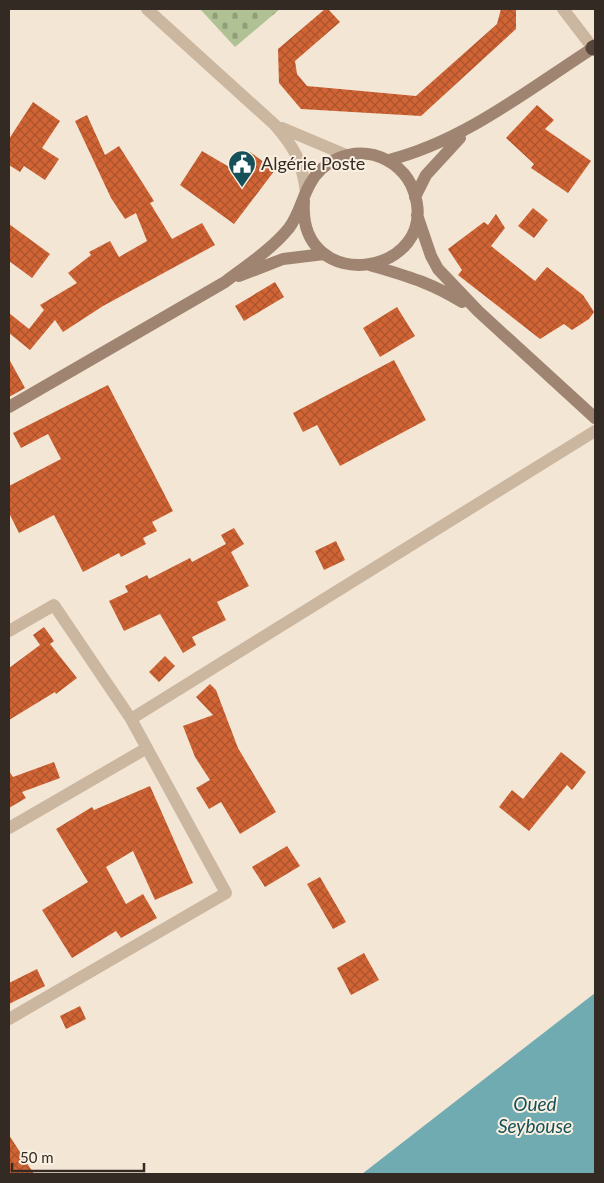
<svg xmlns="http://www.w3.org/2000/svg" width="604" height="1183" font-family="Lato,sans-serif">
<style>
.cemetery{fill:url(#cemetery-stones)}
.water{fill:#71abb2}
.building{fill:url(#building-cross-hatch)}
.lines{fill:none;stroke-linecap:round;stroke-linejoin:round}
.street{stroke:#cbb6a0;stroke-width:12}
.secondary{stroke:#9f8571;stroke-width:12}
.highway{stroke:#56453a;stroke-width:15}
.labels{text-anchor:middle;stroke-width:4;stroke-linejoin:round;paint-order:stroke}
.poi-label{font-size:18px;fill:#342a24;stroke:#faf0e1;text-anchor:start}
.water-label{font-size:19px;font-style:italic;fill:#165059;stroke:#faf0e1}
</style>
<defs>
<pattern id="cemetery-stones" width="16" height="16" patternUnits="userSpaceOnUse" patternTransform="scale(1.25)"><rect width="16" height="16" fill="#b0c294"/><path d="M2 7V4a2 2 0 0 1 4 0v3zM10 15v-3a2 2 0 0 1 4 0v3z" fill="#909e79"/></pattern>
<pattern id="building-cross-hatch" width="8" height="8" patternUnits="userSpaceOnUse" patternTransform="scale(1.25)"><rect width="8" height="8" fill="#d16434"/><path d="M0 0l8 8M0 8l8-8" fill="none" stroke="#aa532c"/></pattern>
</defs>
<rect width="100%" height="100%" fill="#f3e6d5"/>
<path class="cemetery" d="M200,9H280L235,47Z"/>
<path class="water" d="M595,993V1174H362Z"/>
<path class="building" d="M325,9H328L340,22L295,61L297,74L307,86L416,96L497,24L501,9H516V29L421,116L301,109L279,83L278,49Z
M33,102L60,121L42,148L59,159L45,180L24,166L20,172L9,165V139Z
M537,105L554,120L545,129L591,161L568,193L531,168L534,164L506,138Z
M87,115L105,155L119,146L154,201L150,203L172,239L202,223L215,245L103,306L63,332L55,320L30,350L9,333V313L29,329L44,310L40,305L77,283L68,273L91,255L89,252L110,241L119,257L147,241L136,213L125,219L111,198L75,121Z
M202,151L236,171L250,152L275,170L234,224L180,185Z
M533,208L548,220L534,238L518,226Z
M496,214L505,228L491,246L535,281L547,267L583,295L594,312L589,319L572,330L564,324L540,339L458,275L462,270L448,249L484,222L488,225Z
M9,224L50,254L32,278L9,261Z
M275,282L284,297L244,321L235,306Z
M397,307L415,336L380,357L363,328Z
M9,359L25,388L9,397Z
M394,360L426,420L340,466L317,425L303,432L293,413Z
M108,385L173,511L152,522L157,531L143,538L146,544L121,557L119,553L83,572L54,515L19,533L9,513V486L61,459L48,434L21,448L13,433Z
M234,528L244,544L231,552L249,586L217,602L226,620L192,637L196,645L183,653L160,614L124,631L109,601L128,592L125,586L147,575L149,579L190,558L192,562L226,544L221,535Z
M336,541L345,560L324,570L315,551Z
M44,627L54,641L50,644L77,678L56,694L55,692L9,720V668L40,645L33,635Z
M165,656L175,666L159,682L149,672Z
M210,684L216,690L238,748L276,812L240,834L221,802L209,809L196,788L210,780L195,757L183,726L213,715L196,697Z
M561,752L586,772L572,790L567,785L529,831L499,807L512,790L523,799Z
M54,762L60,778L22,792L26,798L9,808V771L13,777Z
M150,786L193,883L155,900L133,851L106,867L126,904L143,894L157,918L121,938L116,931L72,958L42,910L88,882L56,829L92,807L94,810Z
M287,846L300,866L265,887L252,867Z
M320,877L346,922L333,929L307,884Z
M364,953L379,980L351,995L337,968Z
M37,969L45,986L9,1004V983Z
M80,1006L86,1019L66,1029L60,1016Z
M9,1135L34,1174H9Z"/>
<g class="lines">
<path class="street" d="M147,9L275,125C295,148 302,162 306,192
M563,9L593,48
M282,128L346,155
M9,631L54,605L131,719L226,893L9,1019
M131,719L595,431
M9,828L147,748"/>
<path class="secondary" d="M389,160C464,141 528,90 593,48
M415,197L426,175L460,138
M417,215L431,256L438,269L478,311L595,418
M370,265C406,276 430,282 462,302
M239,276L283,259L324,254
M9,407L225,282C246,266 272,249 289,228C299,215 302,198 310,184C322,161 349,149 374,155C392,160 408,173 414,192C442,276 297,298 304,201"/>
<path class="highway" d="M593,48L595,47"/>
</g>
<defs>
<g id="civic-pin" transform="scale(1.4375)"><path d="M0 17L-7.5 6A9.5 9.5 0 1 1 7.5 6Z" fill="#165059" stroke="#faf0e1"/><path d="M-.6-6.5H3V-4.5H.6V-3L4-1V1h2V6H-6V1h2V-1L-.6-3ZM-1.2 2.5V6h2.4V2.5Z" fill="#fff"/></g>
</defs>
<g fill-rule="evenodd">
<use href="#civic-pin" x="242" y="164"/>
</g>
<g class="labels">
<g class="poi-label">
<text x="261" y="170">Algérie Poste</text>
</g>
<g class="water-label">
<text x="535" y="1111">Oued<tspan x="535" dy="22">Seybouse</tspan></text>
</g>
</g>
<rect width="604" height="1183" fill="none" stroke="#342a24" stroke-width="20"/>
<path d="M12 1163v8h132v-8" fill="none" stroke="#342a24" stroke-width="2.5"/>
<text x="20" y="1163" font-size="15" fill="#342a24" stroke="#faf0e1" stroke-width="4" paint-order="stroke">50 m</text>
</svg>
